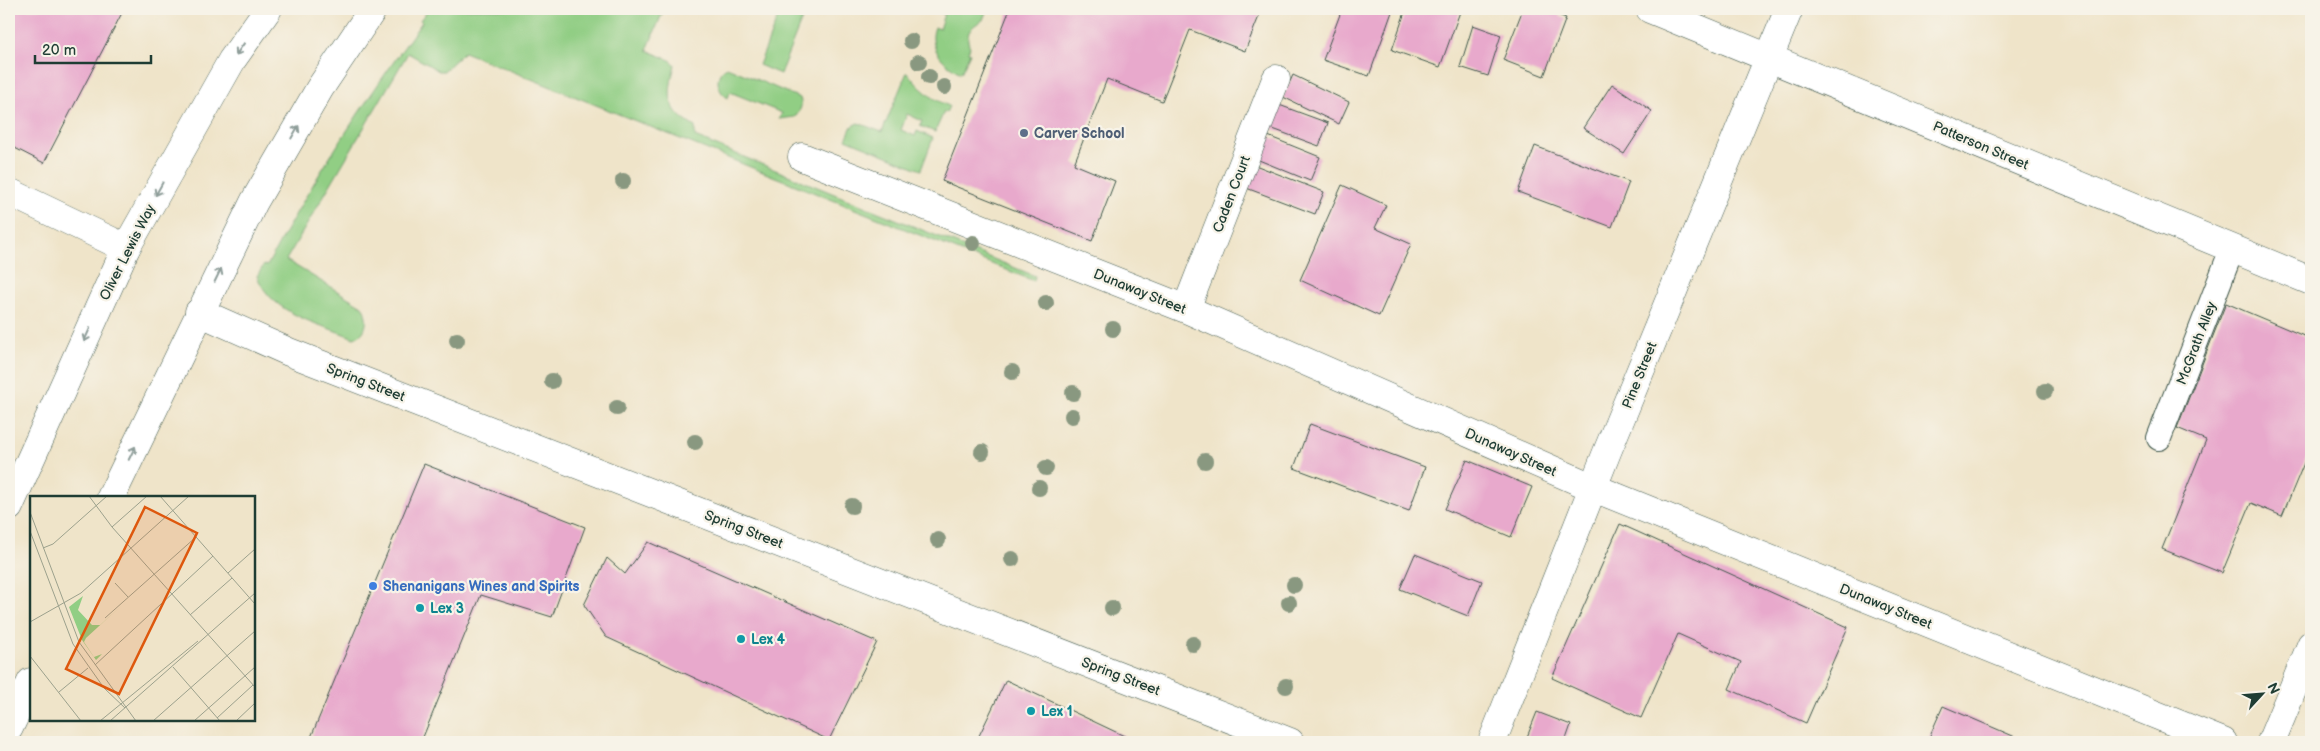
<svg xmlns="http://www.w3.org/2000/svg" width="2320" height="751" font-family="'Balsamiq Sans',sans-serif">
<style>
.green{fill:#91ce84;stroke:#58865c}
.building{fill:#e8a9cc}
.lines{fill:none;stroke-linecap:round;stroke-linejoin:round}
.lane-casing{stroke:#3e564a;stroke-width:26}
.street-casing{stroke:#3e564a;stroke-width:29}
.primary-casing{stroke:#3e564a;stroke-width:29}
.lane{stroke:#fff;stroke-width:24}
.street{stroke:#fff;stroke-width:28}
.primary{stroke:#fff;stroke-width:28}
.tree{fill:#899880}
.oneway{stroke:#8f9e9a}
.service-dot{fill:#5c6f8a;stroke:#f7f3e8;stroke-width:2}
.shop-dot{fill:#3f7fe0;stroke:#f7f3e8;stroke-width:2}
.culture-dot{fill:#0f9aa8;stroke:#f7f3e8;stroke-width:2}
.labels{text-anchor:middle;stroke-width:4.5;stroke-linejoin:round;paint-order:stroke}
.service-label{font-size:14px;font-weight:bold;fill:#4e5e75;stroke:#f7f3e8;text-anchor:start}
.street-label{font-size:14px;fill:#1f3d34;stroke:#f7f3e8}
.shop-label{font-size:14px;font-weight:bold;fill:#366cbe;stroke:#f7f3e8;text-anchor:start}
.culture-label{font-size:14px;font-weight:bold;fill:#0d838f;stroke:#f7f3e8;text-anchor:start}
.inset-road{fill:none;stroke:#9ca18d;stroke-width:1}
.view{fill:#de580e;fill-opacity:0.15;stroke:#de580e;stroke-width:2.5}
.inset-edge{fill:none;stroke:#1f3d34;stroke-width:2.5}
</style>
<rect width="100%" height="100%" fill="#f7f3e8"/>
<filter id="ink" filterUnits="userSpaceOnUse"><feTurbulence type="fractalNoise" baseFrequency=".02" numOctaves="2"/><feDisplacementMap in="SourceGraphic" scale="10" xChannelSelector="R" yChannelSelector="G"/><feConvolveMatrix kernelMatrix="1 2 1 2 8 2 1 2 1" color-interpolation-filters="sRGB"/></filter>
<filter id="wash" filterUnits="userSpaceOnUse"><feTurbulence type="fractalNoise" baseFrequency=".0096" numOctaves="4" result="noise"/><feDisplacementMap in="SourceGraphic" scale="20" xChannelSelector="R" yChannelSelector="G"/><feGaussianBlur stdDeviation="1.12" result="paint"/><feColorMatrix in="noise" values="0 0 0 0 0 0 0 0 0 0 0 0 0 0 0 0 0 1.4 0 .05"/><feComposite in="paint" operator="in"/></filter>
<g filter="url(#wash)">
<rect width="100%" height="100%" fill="#efe4c9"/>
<path class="green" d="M429,9H664L647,50L672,61L675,65C667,96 666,110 695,127V137L1035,276L1034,281L464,52L444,71H439L408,53L286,260L362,306C369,317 368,334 354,338C318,323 272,315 257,276L264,265L267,266C312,180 365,101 422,22L420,20Z
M781,9H806L780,74L759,65Z
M943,9H987L983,20C974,25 963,32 970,47L968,52L970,53L961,73C944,65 927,47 935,27L939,29L944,14L941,13Z
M727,67L800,98C803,106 800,111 795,117L779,119L782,113L730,92L728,98C717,92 713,74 727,67Z
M907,72C919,88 930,98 949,106L946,113L944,112L935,132L920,126L922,121L907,114L901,130L915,136L917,131L933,138L921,170L846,139L852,126L858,123L882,132Z"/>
<g id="blocks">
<path class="building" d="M9,9H124L44,163L9,145Z
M1010,9H1262L1245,51L1190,30L1162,101L1107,79L1074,164L1115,181L1092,241L942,181Z
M1342,9H1393L1369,76L1323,60Z
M1406,9H1461L1440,67L1392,50Z
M1523,9H1542L1566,18L1544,76L1503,60Z
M1473,25L1501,35L1488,76L1460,67Z
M1293,75L1349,102L1339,124L1283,97Z
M1612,84L1652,111L1624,154L1583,128Z
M1271,102L1328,123L1319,146L1262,125Z
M1263,134L1320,157L1310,181L1254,158Z
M1535,146L1629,182L1612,227L1518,192Z
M1250,163L1324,192L1315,214L1241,186Z
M1342,185L1386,205L1375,228L1411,244L1379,316L1300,280Z
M2226,303L2311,339V452L2309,451L2282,516L2251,503L2222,573L2162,549L2206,440L2177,428Z
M1310,424L1425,467L1409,511L1294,468Z
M1467,460L1532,487L1511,537L1445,509Z
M424,464L585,527L552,617L481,595L421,742H309Z
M1620,524L1848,627L1806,723L1729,689L1741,662L1678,634L1641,718L1552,678Z
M648,542L877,642L829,740L606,637L584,605L607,558L625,574Z
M1415,554L1482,581L1468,616L1400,589Z
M1006,680L1137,742H976Z
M1943,706L2027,742H1927Z
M1537,712L1571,725L1565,742H1525Z"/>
</g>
</g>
<g filter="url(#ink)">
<use href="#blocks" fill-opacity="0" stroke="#3e564a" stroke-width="1"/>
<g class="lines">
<g class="lane-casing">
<path id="lane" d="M2159,438L2232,249"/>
</g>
<g class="street-casing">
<path id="street" d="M1650,9L2311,281
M802,157L1186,309L1594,488L2223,742
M9,192L126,248
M1186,309L1276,79
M199,312L289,352L1290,742
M1492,742L1607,452L1789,9"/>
</g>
<g class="primary-casing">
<path id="primary" d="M111,497L254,202L320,88L373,9
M9,507L126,248L232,60L268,9
M9,728L31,682
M2271,742L2311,645"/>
</g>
<use href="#lane" class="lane"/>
<use href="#street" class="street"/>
<use href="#primary" class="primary"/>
</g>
<g class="tree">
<circle cx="911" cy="41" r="8"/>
<circle cx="919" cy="62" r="8"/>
<circle cx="929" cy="77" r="8"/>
<circle cx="944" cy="87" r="8"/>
<circle cx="623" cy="181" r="8"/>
<circle cx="973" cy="243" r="8"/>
<circle cx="1046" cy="303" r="8"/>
<circle cx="1113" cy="329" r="8"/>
<circle cx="457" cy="340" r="8"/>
<circle cx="1012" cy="372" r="8"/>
<circle cx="552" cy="381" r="8"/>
<circle cx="2045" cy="391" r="8"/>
<circle cx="1073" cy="393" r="8"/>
<circle cx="617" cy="408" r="8"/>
<circle cx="1072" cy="416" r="8"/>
<circle cx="695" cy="442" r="8"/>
<circle cx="982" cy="452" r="8"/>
<circle cx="1205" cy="461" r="8"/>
<circle cx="1046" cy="468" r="8"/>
<circle cx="1039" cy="488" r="8"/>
<circle cx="852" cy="506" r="8"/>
<circle cx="938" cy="540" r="8"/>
<circle cx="1012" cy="559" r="8"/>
<circle cx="1294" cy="585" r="8"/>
<circle cx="1289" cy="603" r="8"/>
<circle cx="1112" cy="608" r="8"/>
<circle cx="1193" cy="644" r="8"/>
<circle cx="1286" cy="686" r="8"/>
</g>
<defs><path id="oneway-shaft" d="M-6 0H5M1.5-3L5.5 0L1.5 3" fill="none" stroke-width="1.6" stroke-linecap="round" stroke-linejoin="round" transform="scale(1.25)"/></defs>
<g class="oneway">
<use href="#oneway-shaft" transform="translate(240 49) rotate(125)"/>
<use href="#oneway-shaft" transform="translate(295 132) rotate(-60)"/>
<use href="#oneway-shaft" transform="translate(159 189) rotate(119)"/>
<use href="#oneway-shaft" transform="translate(218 275) rotate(-64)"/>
<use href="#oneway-shaft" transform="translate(87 335) rotate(114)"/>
<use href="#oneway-shaft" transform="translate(132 453) rotate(-64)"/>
</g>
</g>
<circle class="service-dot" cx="1024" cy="133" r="5"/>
<circle class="shop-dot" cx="373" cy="586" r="5"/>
<g class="culture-dot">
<circle cx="420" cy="608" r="5"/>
<circle cx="741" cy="639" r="5"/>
<circle cx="1031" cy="711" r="5"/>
</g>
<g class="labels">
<g class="service-label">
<text x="1034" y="138">Carver School</text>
</g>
<g class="street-label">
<text transform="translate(1981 145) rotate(23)" y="5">Patterson Street</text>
<text transform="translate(1231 194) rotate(-69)" y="5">Caden Court</text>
<text transform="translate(127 252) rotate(-63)" y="5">Oliver Lewis Way</text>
<text transform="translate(1140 291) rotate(22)" y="5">Dunaway Street</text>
<text transform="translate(2196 343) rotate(-69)" y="5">McGrath Alley</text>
<text transform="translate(1639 375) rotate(-68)" y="5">Pine Street</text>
<text transform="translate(366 382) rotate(21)" y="5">Spring Street</text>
<text transform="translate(1511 452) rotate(24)" y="5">Dunaway Street</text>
<text transform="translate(744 529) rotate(21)" y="5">Spring Street</text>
<text transform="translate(1886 606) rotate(22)" y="5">Dunaway Street</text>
<text transform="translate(1121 676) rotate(21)" y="5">Spring Street</text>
</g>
<g class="shop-label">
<text x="383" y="591">Shenanigans Wines and Spirits</text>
</g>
<g class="culture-label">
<text x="430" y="613">Lex 3</text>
<text x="751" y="644">Lex 4</text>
<text x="1041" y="716">Lex 1</text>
</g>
</g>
<g transform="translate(30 496)">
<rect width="225" height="225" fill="#efe4c9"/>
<path d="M53,100L48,114L62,129H70L91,110L56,142L54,146L64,161L72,158L66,164L52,144L39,111Z" fill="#91ce84"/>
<path class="inset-road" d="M59,0L82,31L225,191M130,0L225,108M0,16L49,146L106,225M82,31L117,0M0,35L43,148L74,192L95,212M13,52L23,48L77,0M198,77L225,53M85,87L98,101M160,119L202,82M75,122L166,41M0,126L51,97L159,0M0,160L51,225M65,169L183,60M143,171L190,225M29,196L58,172M187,222L223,189M70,225L168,145M80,225L225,97M123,225L225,135M164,225L225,171M206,225L225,207"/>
<path class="view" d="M115,11L167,37L89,198L36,173Z"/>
<rect width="225" height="225" class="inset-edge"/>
</g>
<rect width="2320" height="751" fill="none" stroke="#f7f3e8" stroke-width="30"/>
<g transform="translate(2262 694) rotate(64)" stroke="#f7f3e8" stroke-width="4" paint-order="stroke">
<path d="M0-4L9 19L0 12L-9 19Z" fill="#1f3d34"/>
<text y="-8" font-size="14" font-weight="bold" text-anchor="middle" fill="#1f3d34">N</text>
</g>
<path d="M35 55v8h116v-8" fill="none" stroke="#1f3d34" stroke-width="2.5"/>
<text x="42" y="55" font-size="15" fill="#1f3d34" stroke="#f7f3e8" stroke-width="4" paint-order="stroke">20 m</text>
</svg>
